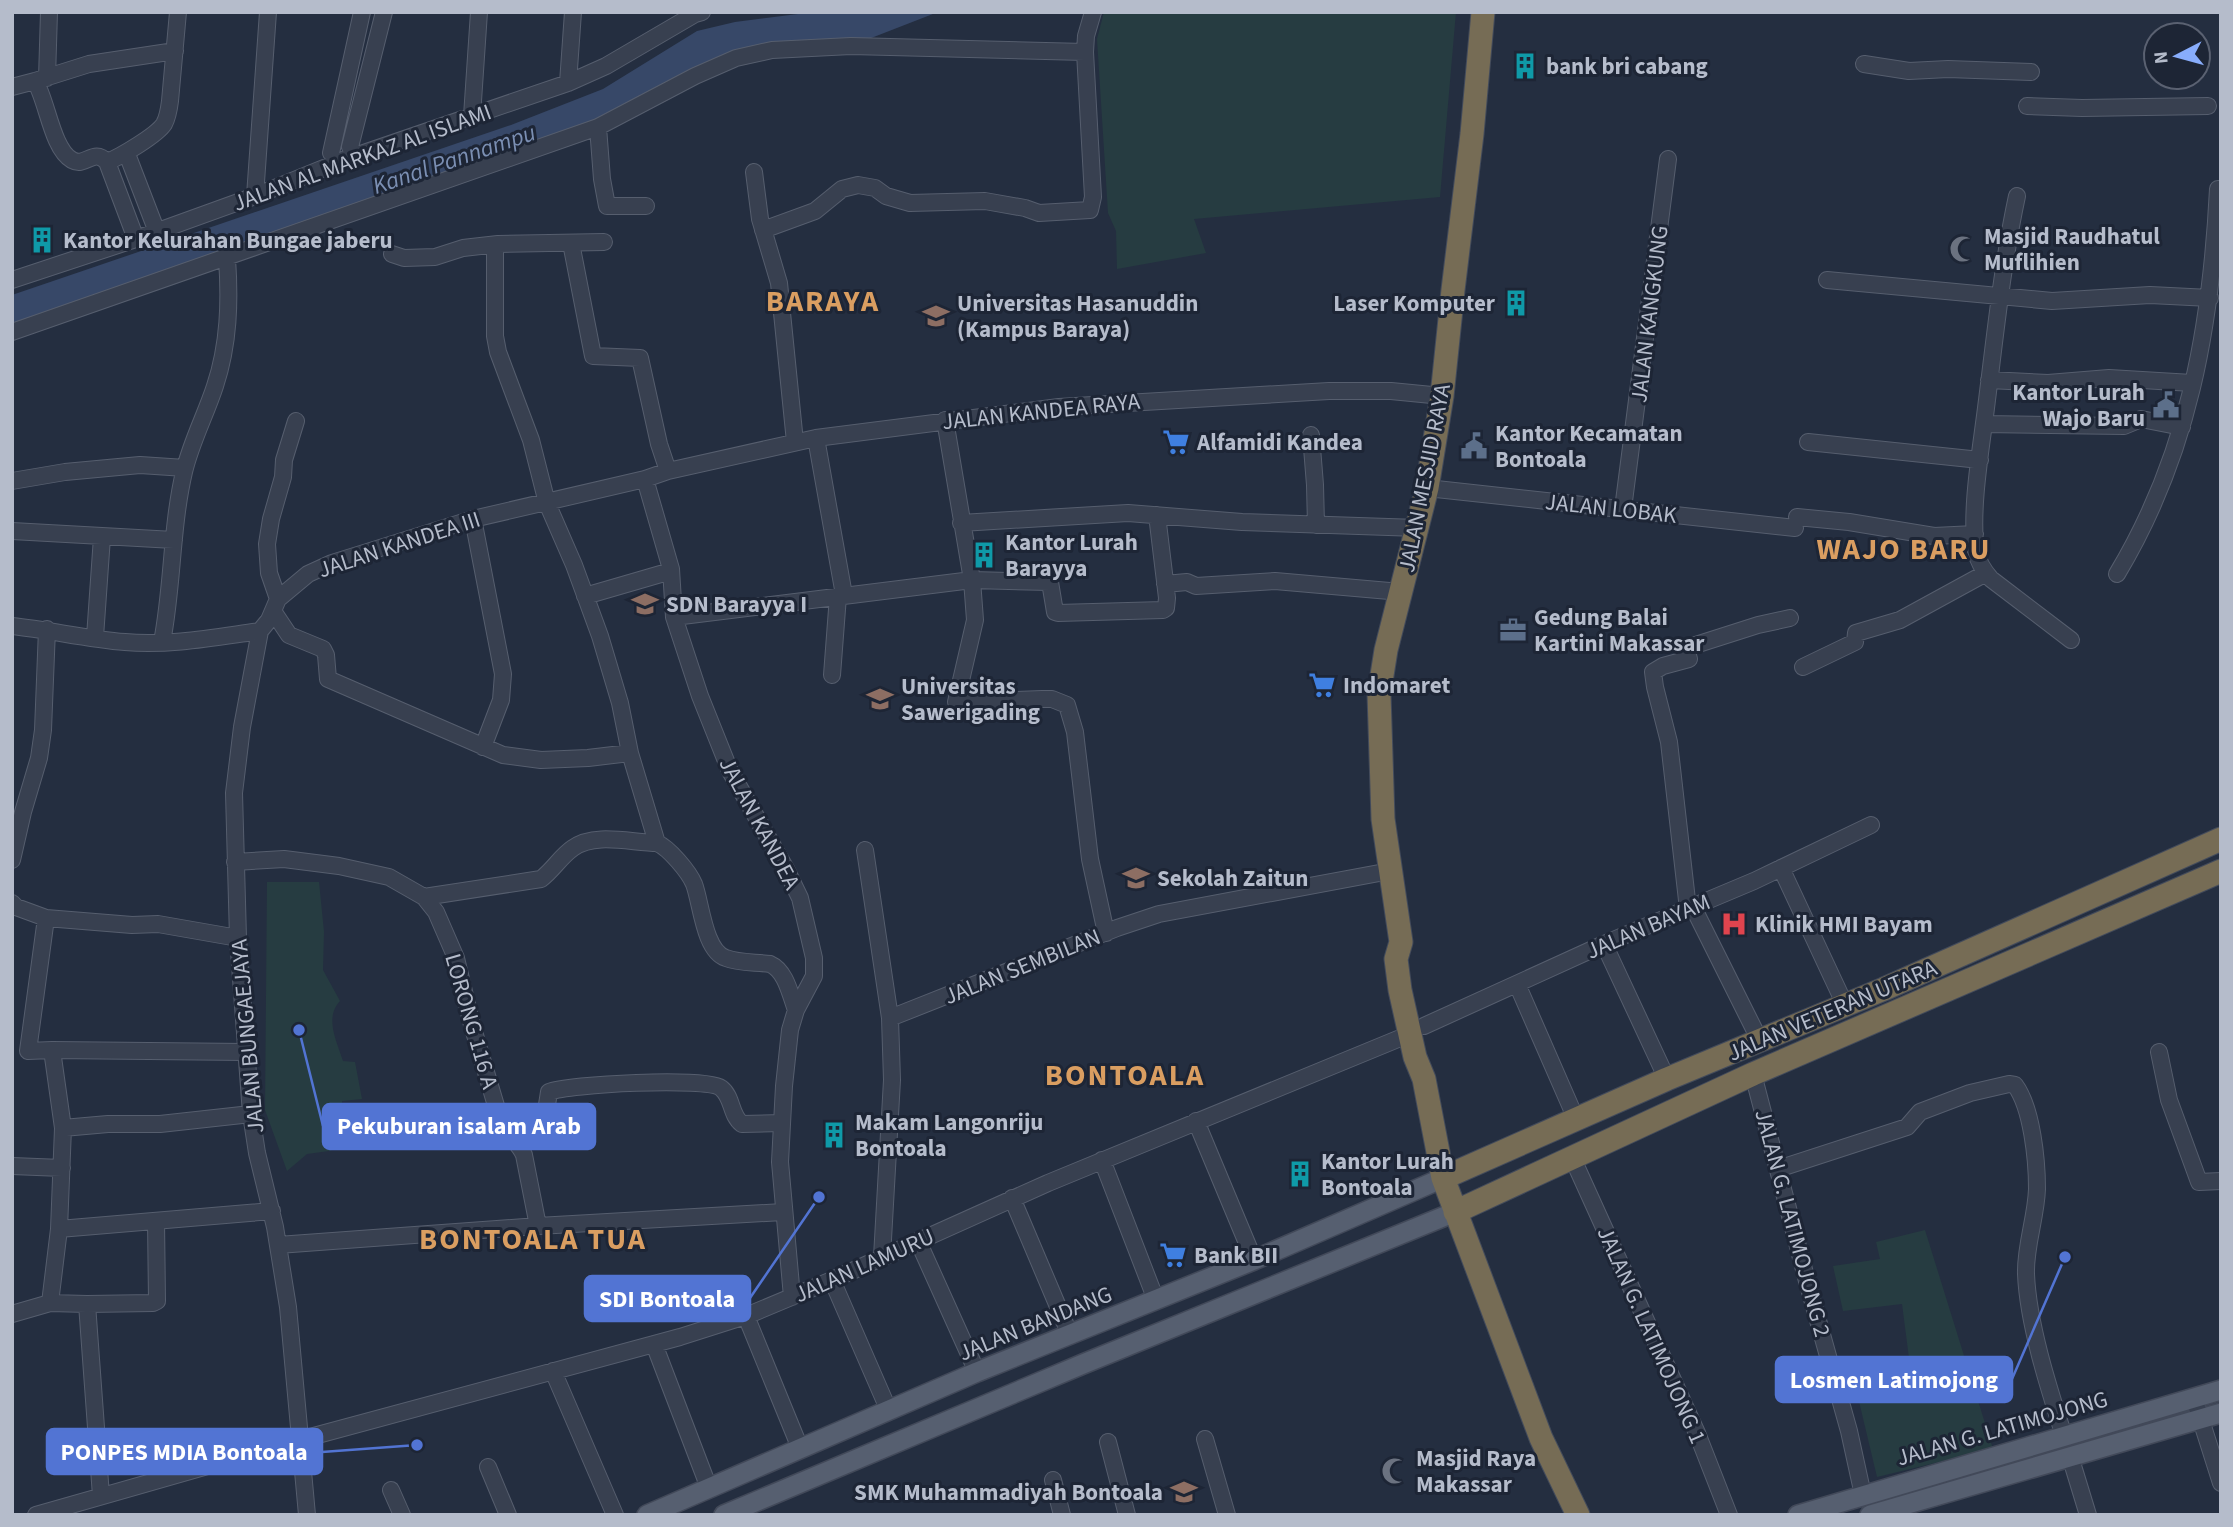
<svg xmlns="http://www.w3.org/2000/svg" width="2233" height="1527" font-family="'Source Sans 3',sans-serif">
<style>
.green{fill:#263c41}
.water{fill:#374868}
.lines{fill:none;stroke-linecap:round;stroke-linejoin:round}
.minor-casing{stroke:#565e6e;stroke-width:18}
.major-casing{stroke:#424959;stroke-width:22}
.highway-casing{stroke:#434b5b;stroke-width:25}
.minor{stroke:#384050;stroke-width:16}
.major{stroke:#565f70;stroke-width:19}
.highway{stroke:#766c55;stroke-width:23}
.labels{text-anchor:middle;stroke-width:6;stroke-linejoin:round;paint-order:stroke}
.poi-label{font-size:23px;font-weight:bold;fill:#b5bccb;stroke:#1d2535;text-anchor:start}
.street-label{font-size:23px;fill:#b5bccb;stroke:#1d2535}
.water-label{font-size:24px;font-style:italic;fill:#7b8fb3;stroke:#1d2535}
.district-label{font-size:30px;font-weight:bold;letter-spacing:2px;fill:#da9e61;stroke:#1d2535}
.leader{fill:none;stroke:#5274d3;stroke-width:2.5}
.callout-dot{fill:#5274d3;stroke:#1d2535;stroke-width:2.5}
.callout{fill:#5274d3;stroke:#5274d3;stroke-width:2.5}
.callout-label{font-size:24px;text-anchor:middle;font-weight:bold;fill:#fff}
</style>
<rect width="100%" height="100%" fill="#242e40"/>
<path class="green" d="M1104,12H1456L1440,197L1194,219L1206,253L1117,269L1116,231L1108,213L1097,39Z
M267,882H319L324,932L323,970L340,1001C324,1018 337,1042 343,1061L355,1062L362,1099L342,1101L344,1146L329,1151L307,1154L287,1171L265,1110Z
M1925,1230L1993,1449L1877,1477L1852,1372L1909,1358L1902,1304L1843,1311L1833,1266L1880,1259L1876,1242Z"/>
<path class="water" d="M814,12H938L866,40L775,49L602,123L12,328V295L511,125L603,89L697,31L735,22Z"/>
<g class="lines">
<g class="minor-casing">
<path id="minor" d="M1864,64L1909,71L1948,69L2031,72
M47,78L49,12
M35,81L89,64L175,51
M568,83L573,12
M12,87L35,81C47,100 52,149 72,160C86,168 93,147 107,162L136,239
M2027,106L2082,108L2208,106
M472,116L479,12
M598,127L602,179L607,206H646
M350,147L384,12
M331,153L362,12
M127,154L157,232
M107,162C120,157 157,135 164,124C168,117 169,109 170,101L178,12
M754,172L760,219L779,283L795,442
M255,196L268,12
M2017,196C2002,266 1995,337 1986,408C1981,449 1970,510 1976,551C1978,562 1983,570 1991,579L2071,640
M763,230L815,211L842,189L858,185L875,188L886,196L910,203L985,201L1025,208L1039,213L1090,210L1093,197L1085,52L1086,36L1093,12
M571,243L593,356L640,358L659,444L668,471
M495,245V336L498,352L531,440L547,503L574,565L600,636L620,703L630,753L657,843C669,848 689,872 694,884C701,902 704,951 726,958C738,963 756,962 770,964C786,971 790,994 796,1010
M392,254L404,258L435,257L463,248L498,244L604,242
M12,280L136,239L255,196L346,159L568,83L606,66L695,14L702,12
M1827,280L2052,301L2150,295L2210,298
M12,332L598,127L695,76L736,58L772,50L851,46L1085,52
M1989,380L2048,383L2109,378L2192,383
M945,420L972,580L975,620L956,702L1042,699H1052L1067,705L1075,732L1090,859L1106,933
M1984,424L2124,426L2141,419L2182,427
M1311,435L1315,485L1316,525
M816,438L844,595
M1808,442L1980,460
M645,479L671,569L674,617L700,696L730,771L786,869L800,898L814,958V976L796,1010L790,1030L784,1086L780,1162L792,1297
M12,481L65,472L140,465L185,468
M1427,488L1795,528
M1623,509L1668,159
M1797,517L1849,522L1934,536L1975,534
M473,519L503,674L501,700L483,747
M961,523L1128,513L1242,522L1418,528
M12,531L174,540
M2117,574C2189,454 2211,327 2218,189
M1165,584L1187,582L1196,586L1275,581L1401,592
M585,596L671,571
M278,599L269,573L267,544L271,519L283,477L284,460L296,421
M273,611L289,635L323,649L326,655L328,679L503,755L541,760L588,758L630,753
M674,617L972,580L1050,582L1055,612L1058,613L1163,610L1166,608L1167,598L1157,515
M12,626C50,630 87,639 125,642C170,646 216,637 260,631L269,620L278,599L308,574L332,563L473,519L645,479L668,471L816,438L1059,407L1329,391H1391L1442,396
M260,631L242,727L234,793L238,938L251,1114L257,1153L275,1227L288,1307L307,1515
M95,637L102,537
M162,642C173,585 171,528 184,472C191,442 206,414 215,386C229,344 230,301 227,258
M1803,667L1855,642L1856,633L1900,620L1986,573
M832,675L838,596
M865,850L890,1018
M12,860L23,812L39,758L43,730L47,629
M235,862L284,859L339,866L389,877L424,897L541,879C553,870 561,856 573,848C595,832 632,843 657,843
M1781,868L1845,1005
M424,897L436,912L456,958L472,1025L502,1126C509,1137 519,1143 524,1155L538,1226
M12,903L16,907L46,918L28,1051L52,1050L63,1128L59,1229L50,1303L87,1304L101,1496
M1693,907L1760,1041
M1688,909L1669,742L1655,687L1653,672L1663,666L1689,659L1686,648L1758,625L1790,618
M46,918L132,925L158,924L238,938
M1604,944L1667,1079
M1517,984L1576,1119
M1424,1026L1604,944L1754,881L1871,825
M52,1050L246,1052
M2159,1052L2169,1100L2199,1182L2221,1181
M1753,1074L1807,1281L1849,1431L1863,1495
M1196,1121L1254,1260
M63,1128L108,1124H160L251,1114
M520,1146L544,1124L549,1092C567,1084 707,1077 721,1088C733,1097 730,1115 742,1124L782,1123
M1572,1157L1697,1433L1729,1515
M1102,1160L1156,1300
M12,1166L62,1168
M1778,1169L1907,1127L1920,1112L1970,1093L2009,1084L2015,1085C2032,1108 2037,1160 2037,1189C2036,1218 2025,1246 2026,1274C2028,1324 2049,1389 2064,1436
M1012,1198L1070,1335
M59,1229L272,1211
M918,1241L977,1372
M278,1245L538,1226L783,1212
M882,1257L892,1080L890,1018L1117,928L1159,914L1390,871
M832,1280L889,1411
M87,1304L153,1303L157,1301L156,1221
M12,1314L50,1303
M746,1316L800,1448
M654,1344L709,1488
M553,1371L615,1515
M2194,1398L2221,1483
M1205,1439L1227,1515
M1108,1442L1127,1515
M2070,1456L2088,1515
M488,1467L508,1515
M1053,1480L1062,1515
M391,1490L402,1515
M36,1515L299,1440L680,1337L746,1316L832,1280L1048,1183L1410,1034"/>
</g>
<g class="major-casing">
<path id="major" d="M647,1515L977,1372L1254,1260L1443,1178
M724,1515L1083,1364L1455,1212
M1798,1515L2221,1390
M1870,1515L2221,1413"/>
</g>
<g class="highway-casing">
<path id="highway" d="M1483,12L1472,134L1453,290L1442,396L1427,488L1386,650L1379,694L1383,819L1401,942L1396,959L1400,990L1415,1057L1424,1079L1443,1178L1541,1438L1578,1515
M1443,1178L1667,1079L1884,989L2221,839
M1455,1212L1753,1074L2221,871"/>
</g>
<use href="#minor" class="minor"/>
<use href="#major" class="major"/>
<use href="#highway" class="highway"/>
</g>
<defs>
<g id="building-bare" transform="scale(2.1)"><path d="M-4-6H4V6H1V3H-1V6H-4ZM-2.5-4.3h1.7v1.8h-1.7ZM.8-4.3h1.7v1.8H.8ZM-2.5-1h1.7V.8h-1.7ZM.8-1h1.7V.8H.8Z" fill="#0f9aa8" stroke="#1d2535" stroke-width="2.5" paint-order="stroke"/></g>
<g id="mosque-bare" transform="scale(2.1)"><path d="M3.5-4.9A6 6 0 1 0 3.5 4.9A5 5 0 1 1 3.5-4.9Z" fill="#6b7280" stroke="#1d2535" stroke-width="2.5" paint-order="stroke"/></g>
<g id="university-bare" transform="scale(2.1)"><path d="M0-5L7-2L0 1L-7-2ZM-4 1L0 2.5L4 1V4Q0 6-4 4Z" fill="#8d6e63" stroke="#1d2535" stroke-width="2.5" paint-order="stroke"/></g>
<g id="civic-bare" transform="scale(2.1)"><path d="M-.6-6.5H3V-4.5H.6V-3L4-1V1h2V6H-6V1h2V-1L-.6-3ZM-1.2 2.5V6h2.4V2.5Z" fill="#5c6f8a" stroke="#1d2535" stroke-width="2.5" paint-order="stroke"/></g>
<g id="supermarket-bare" transform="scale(2.1)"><path d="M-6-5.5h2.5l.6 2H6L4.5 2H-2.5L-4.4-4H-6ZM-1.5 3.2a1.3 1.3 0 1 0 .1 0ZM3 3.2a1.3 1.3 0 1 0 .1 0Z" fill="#3f7fe0" stroke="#1d2535" stroke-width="2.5" paint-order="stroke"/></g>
<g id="school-bare" transform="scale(2.1)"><path d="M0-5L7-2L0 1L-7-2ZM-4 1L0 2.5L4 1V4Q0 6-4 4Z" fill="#8d6e63" stroke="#1d2535" stroke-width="2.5" paint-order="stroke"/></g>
<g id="office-bare" transform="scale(2.1)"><path d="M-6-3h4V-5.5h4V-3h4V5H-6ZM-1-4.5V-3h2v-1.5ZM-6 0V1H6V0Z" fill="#5c6f8a" stroke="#1d2535" stroke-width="2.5" paint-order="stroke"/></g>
<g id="hospital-bare" transform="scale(2.1)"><path d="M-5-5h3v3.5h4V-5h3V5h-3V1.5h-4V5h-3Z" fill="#e0444e" stroke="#1d2535" stroke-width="2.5" paint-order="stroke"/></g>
</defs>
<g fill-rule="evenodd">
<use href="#building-bare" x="1525" y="66"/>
<use href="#building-bare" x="42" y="240"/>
<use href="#mosque-bare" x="1963" y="249"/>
<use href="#building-bare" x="1516" y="303"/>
<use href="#university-bare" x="936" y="316"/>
<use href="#civic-bare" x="2166" y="405"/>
<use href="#supermarket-bare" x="1176" y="442"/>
<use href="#civic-bare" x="1474" y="446"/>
<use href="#building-bare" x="984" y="555"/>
<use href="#school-bare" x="645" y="604"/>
<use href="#office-bare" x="1513" y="630"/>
<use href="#supermarket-bare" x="1322" y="685"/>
<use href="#university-bare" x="880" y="699"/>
<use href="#school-bare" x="1136" y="878"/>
<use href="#hospital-bare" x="1734" y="924"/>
<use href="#building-bare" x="834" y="1135"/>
<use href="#building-bare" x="1300" y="1174"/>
<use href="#supermarket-bare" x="1173" y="1255"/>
<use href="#mosque-bare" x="1395" y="1471"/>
<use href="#school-bare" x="1184" y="1492"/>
</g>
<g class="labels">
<g class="poi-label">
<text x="1546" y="74">bank bri cabang</text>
<text x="1984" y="244">Masjid Raudhatul<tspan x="1984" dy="26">Muflihien</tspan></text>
<text x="63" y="248">Kantor Kelurahan Bungae jaberu</text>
<text x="957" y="311">Universitas Hasanuddin<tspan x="957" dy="26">(Kampus Baraya)</tspan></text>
<text x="1495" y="311" text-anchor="end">Laser Komputer</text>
<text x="2145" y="400" text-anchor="end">Kantor Lurah<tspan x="2145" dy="26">Wajo Baru</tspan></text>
<text x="1495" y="441">Kantor Kecamatan<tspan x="1495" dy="26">Bontoala</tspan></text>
<text x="1197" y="450">Alfamidi Kandea</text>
<text x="1005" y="550">Kantor Lurah<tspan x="1005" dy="26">Barayya</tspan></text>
<text x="666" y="612">SDN Barayya I</text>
<text x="1534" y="625">Gedung Balai<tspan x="1534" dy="26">Kartini Makassar</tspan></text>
<text x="1343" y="693">Indomaret</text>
<text x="901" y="694">Universitas<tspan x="901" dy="26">Sawerigading</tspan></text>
<text x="1157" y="886">Sekolah Zaitun</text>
<text x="1755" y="932">Klinik HMI Bayam</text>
<text x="855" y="1130">Makam Langonriju<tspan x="855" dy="26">Bontoala</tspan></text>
<text x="1321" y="1169">Kantor Lurah<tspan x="1321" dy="26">Bontoala</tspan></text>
<text x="1194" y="1263">Bank BII</text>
<text x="1416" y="1466">Masjid Raya<tspan x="1416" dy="26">Makassar</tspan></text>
<text x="1163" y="1500" text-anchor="end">SMK Muhammadiyah Bontoala</text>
</g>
<g class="street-label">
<text transform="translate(362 157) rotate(-20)" y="8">JALAN AL MARKAZ AL ISLAMI</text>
<text transform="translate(1649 314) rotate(-83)" y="8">JALAN KANGKUNG</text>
<text transform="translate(1041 411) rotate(-6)" y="8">JALAN KANDEA RAYA</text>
<text transform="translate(1424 478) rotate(-79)" y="8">JALAN MESJID RAYA</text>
<text transform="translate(1611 508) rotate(6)" y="8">JALAN LOBAK</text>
<text transform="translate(399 544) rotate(-18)" y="8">JALAN KANDEA III</text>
<text transform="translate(760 823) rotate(62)" y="8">JALAN KANDEA</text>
<text transform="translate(1648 926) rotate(-23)" y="8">JALAN BAYAM</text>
<text transform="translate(1022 966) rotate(-22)" y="8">JALAN SEMBILAN</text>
<text transform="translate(1832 1010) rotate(-23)" y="8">JALAN VETERAN UTARA</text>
<text transform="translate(472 1021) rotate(74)" y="8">LORONG 116 A</text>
<text transform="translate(247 1036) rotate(-95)" y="8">JALAN BUNGAEJAYA</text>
<text transform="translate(1793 1223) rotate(75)" y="8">JALAN G. LATIMOJONG 2</text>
<text transform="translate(864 1265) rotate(-24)" y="8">JALAN LAMURU</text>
<text transform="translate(1035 1323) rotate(-22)" y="8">JALAN BANDANG</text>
<text transform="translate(1652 1335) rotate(66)" y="8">JALAN G. LATIMOJONG 1</text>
<text transform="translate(2002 1428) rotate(-16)" y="8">JALAN G. LATIMOJONG</text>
</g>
<g class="water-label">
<text transform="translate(454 159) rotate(-19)" y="8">Kanal Pannampu</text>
</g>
<g class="district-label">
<text x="823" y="311">BARAYA</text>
<text x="1904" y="559">WAJO BARU</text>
<text x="1125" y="1085">BONTOALA</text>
<text x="533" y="1249">BONTOALA TUA</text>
</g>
</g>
<path class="leader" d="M299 1030L323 1126M819 1197L750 1298M2065 1257L2012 1379M417 1445L322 1452"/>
<g class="callout-dot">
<circle cx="299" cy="1030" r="7"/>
<circle cx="819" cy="1197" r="7"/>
<circle cx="2065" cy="1257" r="7"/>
<circle cx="417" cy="1445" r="7"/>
</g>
<g class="callout">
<rect x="323" y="1104" width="272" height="45" rx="7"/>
<rect x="585" y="1276" width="165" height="45" rx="7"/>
<rect x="1776" y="1357" width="236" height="45" rx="7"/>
<rect x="47" y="1429" width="275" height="45" rx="7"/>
</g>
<g class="callout-label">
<text x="459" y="1134">Pekuburan isalam Arab</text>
<text x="667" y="1307">SDI Bontoala</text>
<text x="1894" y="1388">Losmen Latimojong</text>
<text x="184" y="1460">PONPES MDIA Bontoala</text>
</g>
<rect width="2233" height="1527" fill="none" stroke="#b5bccb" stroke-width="28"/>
<g transform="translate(2177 56) rotate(264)"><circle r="33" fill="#1d2535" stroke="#5a6171" stroke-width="2"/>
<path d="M0-5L12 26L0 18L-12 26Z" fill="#88adfc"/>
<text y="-10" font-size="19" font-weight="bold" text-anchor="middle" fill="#b5bccb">N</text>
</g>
</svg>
